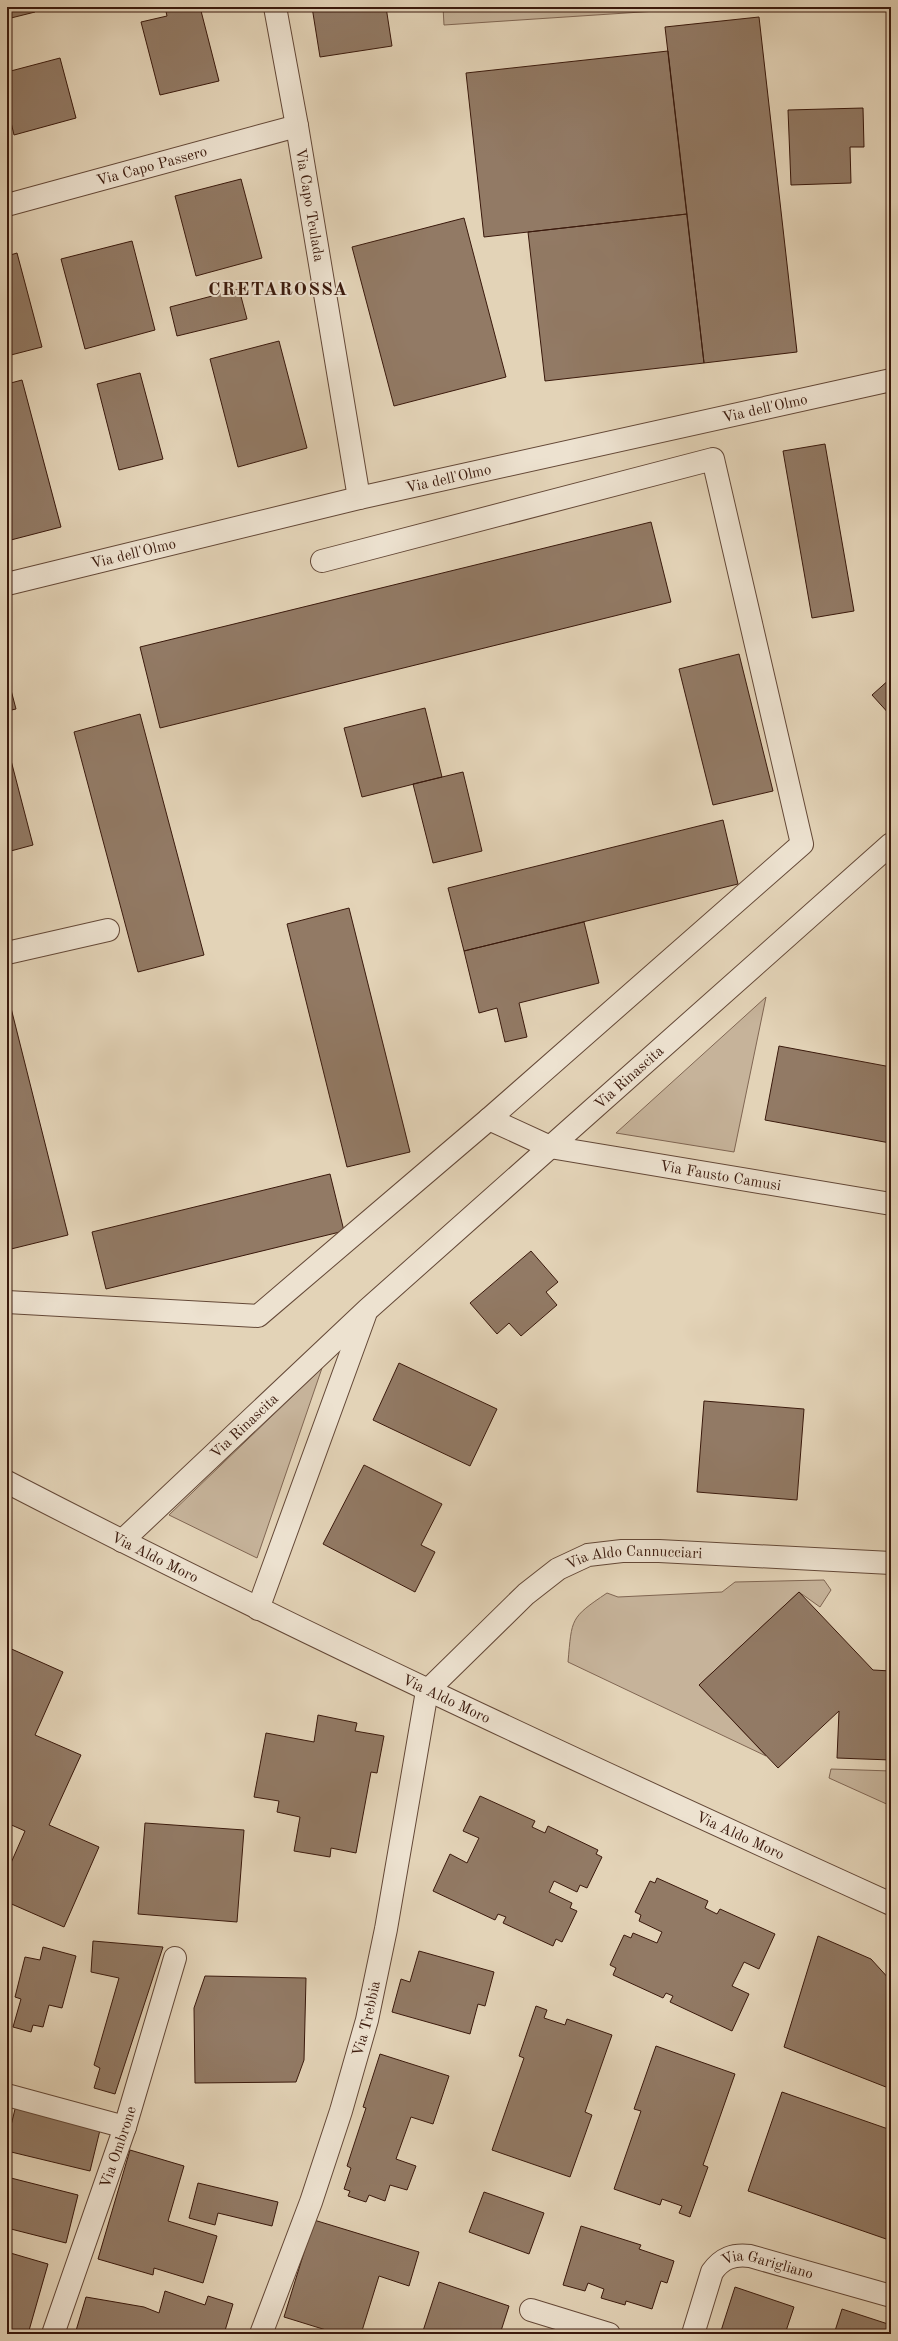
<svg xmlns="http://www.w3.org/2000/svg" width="898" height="2341" font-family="'Old Standard TT',serif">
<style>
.green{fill:#c6b39a;stroke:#806653}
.building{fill:#927a65;stroke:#3a190c}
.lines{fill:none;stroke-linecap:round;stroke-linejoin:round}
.minor-casing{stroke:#644837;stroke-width:24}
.minor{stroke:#ede2d0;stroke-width:22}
.labels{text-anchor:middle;stroke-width:4;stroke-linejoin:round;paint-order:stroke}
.street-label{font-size:15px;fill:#3a190c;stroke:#ede2d0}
.district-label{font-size:19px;font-weight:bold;letter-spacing:1px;fill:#3a190c;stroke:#ede2d0}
</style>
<rect width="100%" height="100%" fill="#e3d3b7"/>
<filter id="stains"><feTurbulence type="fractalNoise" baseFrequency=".005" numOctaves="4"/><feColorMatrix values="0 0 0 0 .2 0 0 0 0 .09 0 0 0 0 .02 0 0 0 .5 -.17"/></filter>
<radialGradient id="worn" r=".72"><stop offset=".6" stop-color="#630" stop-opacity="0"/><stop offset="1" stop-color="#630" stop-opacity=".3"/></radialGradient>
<path class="green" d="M443,7H717L444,25Z
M766,997L734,1152L616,1133Z
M322,1368L257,1558L169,1515Z
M824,1580L831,1590L820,1607L799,1592L699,1685L766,1756L568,1662C572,1618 570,1618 607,1593L618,1597L722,1592L735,1582Z
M831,1769L891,1771V1806L829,1778Z"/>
<path class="building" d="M7,7H34L35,12L7,19Z
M165,7H200L219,81L160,95L141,22L167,16Z
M312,7H386L392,46L320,57Z
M871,7H891V9H871Z
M759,17L797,352L704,363L665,27Z
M668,51L687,214L484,237L466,73Z
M60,58L76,118L14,135L10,118L7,119V72Z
M863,108L864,147H850L851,183L791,185L788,110Z
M241,179L262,258L196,276L175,196Z
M687,214L704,363L545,381L528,232Z
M464,218L506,377L394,406L352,247Z
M132,241L155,330L85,349L61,259Z
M17,253L42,347L7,356V256Z
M239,289L247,319L177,336L170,307Z
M279,341L307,448L238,467L210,359Z
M140,373L163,459L119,470L97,384Z
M22,380L61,527L7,541V384Z
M825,444L854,611L812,618L783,451Z
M651,522L671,602L160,728L140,647Z
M739,654L773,791L713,805L679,669Z
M7,675L16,709L7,711Z
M891,678V716L872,695Z
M425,708L442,777L362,797L344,728Z
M140,714L204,955L138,972L74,732Z
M7,745L33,845L7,852Z
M463,772L482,851L433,863L413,784Z
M723,820L738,884L464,951L448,888Z
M349,908L410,1152L347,1167L287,924Z
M584,922L599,983L519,1003L527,1037L505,1042L497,1008L479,1013L464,951Z
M7,992L68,1235L7,1250Z
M779,1046L891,1067L890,1143L765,1120Z
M330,1174L344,1231L106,1289L92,1232Z
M531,1251L558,1282L546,1292L557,1305L521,1336L509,1323L497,1334L470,1303Z
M399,1363L497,1409L470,1466L373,1420Z
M704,1401L804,1409L797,1500L697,1492Z
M364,1465L442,1504L421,1545L435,1552L415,1592L323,1544Z
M799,1592L873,1670L891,1671V1760L837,1758L839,1711L778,1768L699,1685Z
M7,1647L63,1672L35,1735L81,1755L49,1825L99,1847L64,1927L7,1902V1872L25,1831L7,1823Z
M318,1715L357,1723L355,1731L384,1736L377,1773L371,1772L356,1853L331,1848L330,1857L294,1851L300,1817L277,1812L279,1801L254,1797L266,1733L314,1742Z
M480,1796L535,1821L532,1827L545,1833L548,1826L598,1850L596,1854L602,1857L587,1888L580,1885L577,1892L554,1881L549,1892L572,1903L570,1908L577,1911L562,1942L556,1939L553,1946L503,1923L506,1917L498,1914L495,1920L433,1891L450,1854L467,1863L479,1838L463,1831Z
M145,1823L244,1830L237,1922L138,1914Z
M657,1878L708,1901L705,1908L717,1914L720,1909L775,1934L759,1969L744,1962L732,1986L749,1994L732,2031L670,2002L673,1996L666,1993L663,1998L613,1975L616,1968L610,1965L624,1935L631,1938L633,1933L657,1943L662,1932L639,1921L641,1915L635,1912L650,1881L655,1883Z
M818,1936L871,1959L891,1981V2089L784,2047Z
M93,1941L163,1947L115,2094L94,2088L100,2068L94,2065L119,1978L91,1972Z
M43,1947L76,1956L62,2008L49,2005L43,2027L33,2025L31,2032L13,2027L21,1999L15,1997L25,1957L40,1960Z
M419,1951L494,1972L485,2006L478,2004L470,2034L392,2012L401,1979L410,1982Z
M205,1976L306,1978L304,2060L296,2082L195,2083L194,2008Z
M536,2006L547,2010L544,2018L565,2025L567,2019L612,2035L585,2112L592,2115L570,2177L492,2150L524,2058L519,2056Z
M656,2046L735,2074L703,2165L708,2167L690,2217L679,2213L682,2206L662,2199L660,2205L614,2189L641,2111L634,2109Z
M380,2054L449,2076L433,2124L411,2117L396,2159L416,2166L407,2190L390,2185L385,2201L369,2195L366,2202L348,2196L350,2191L344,2189L351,2168L347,2166L366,2108L363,2107Z
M782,2092L891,2130L889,2240L748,2191Z
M16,2105L101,2126L90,2171L7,2151V2142Z
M130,2150L184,2166L168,2221L217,2236L203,2283L154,2268L153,2275L98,2259Z
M7,2177L78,2195L66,2243L7,2228Z
M198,2183L278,2202L272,2226L218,2213L215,2225L189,2218Z
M484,2192L544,2213L529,2254L469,2232Z
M314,2220L419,2252L409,2286L379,2276L361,2334H339L284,2317Z
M581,2226L641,2245L639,2249L674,2261L667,2283L661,2281L652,2309L626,2301L625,2305L601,2298L604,2289L588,2283L585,2291L563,2285Z
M7,2252L48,2264L28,2334L7,2332Z
M439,2282L509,2306L500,2334H422Z
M735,2287L794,2307L785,2334H720Z
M165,2291L205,2305L208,2296L233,2304L224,2334H75L86,2297L144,2307L159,2313Z
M842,2309L891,2325V2334H834Z
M544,2330L556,2334H543Z"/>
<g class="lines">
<g class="minor-casing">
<g id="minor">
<path id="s1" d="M275,7L297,126L359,498"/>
<path id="s2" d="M7,205L297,126"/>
<path id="s3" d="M7,584L359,498L891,380"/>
<path d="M7,953L108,930"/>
<path id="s4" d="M489,1119L550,1147L891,1204"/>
<path d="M7,1302L258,1316L489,1119L802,844L713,459L322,561"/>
<path id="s5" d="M7,1482C297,1632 594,1769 891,1904"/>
<path id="s6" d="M122,1541L367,1310L891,844"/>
<path d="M258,1609L365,1315"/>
<path d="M7,2095L125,2127"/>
<path d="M531,2310L609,2334"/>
<path id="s7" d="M53,2334L125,2127L175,1958"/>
<path id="s8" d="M261,2334L311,2202L341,2111L367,2020L386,1929L427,1691L526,1594L558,1569L588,1555L622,1551H659L891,1563"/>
<path id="s9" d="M693,2334L712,2272C722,2258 733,2254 750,2256L891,2296"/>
</g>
</g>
<use href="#minor" class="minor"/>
</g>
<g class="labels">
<g class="street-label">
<text dy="5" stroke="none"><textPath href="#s2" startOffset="150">Via Capo Passero</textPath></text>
<text dy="5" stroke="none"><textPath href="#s1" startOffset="201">Via Capo Teulada</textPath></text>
<text dy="5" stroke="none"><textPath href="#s3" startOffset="778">Via dell'Olmo</textPath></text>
<text dy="5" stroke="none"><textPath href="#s3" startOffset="454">Via dell'Olmo</textPath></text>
<text dy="5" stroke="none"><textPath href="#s3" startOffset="130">Via dell'Olmo</textPath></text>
<text dy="5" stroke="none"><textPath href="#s6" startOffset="687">Via Rinascita</textPath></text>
<text dy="5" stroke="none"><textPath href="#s4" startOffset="240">Via Fausto Camusi</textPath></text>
<text dy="5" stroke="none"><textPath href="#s6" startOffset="168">Via Rinascita</textPath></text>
<text dy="5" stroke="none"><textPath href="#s5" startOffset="166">Via Aldo Moro</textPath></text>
<text dy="5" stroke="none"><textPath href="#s8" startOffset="924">Via Aldo Cannucciari</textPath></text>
<text dy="5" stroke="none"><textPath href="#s5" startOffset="490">Via Aldo Moro</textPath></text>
<text dy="5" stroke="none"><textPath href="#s5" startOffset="814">Via Aldo Moro</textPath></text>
<text dy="5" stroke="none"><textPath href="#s8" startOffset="333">Via Trebbia</textPath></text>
<text dy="5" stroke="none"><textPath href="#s7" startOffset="198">Via Ombrone</textPath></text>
<text dy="5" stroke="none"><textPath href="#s9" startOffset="127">Via Garigliano</textPath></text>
</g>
<g class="district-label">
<text x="278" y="295">CRETAROSSA</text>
</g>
</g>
<rect width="898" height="2341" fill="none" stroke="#e3d3b7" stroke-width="24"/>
<rect x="8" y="8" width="882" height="2325" fill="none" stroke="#3a190c" stroke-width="2"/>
<rect x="12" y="12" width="874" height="2317" fill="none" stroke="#3a190c"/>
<rect width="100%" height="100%" filter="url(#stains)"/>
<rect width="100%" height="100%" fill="url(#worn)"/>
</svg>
